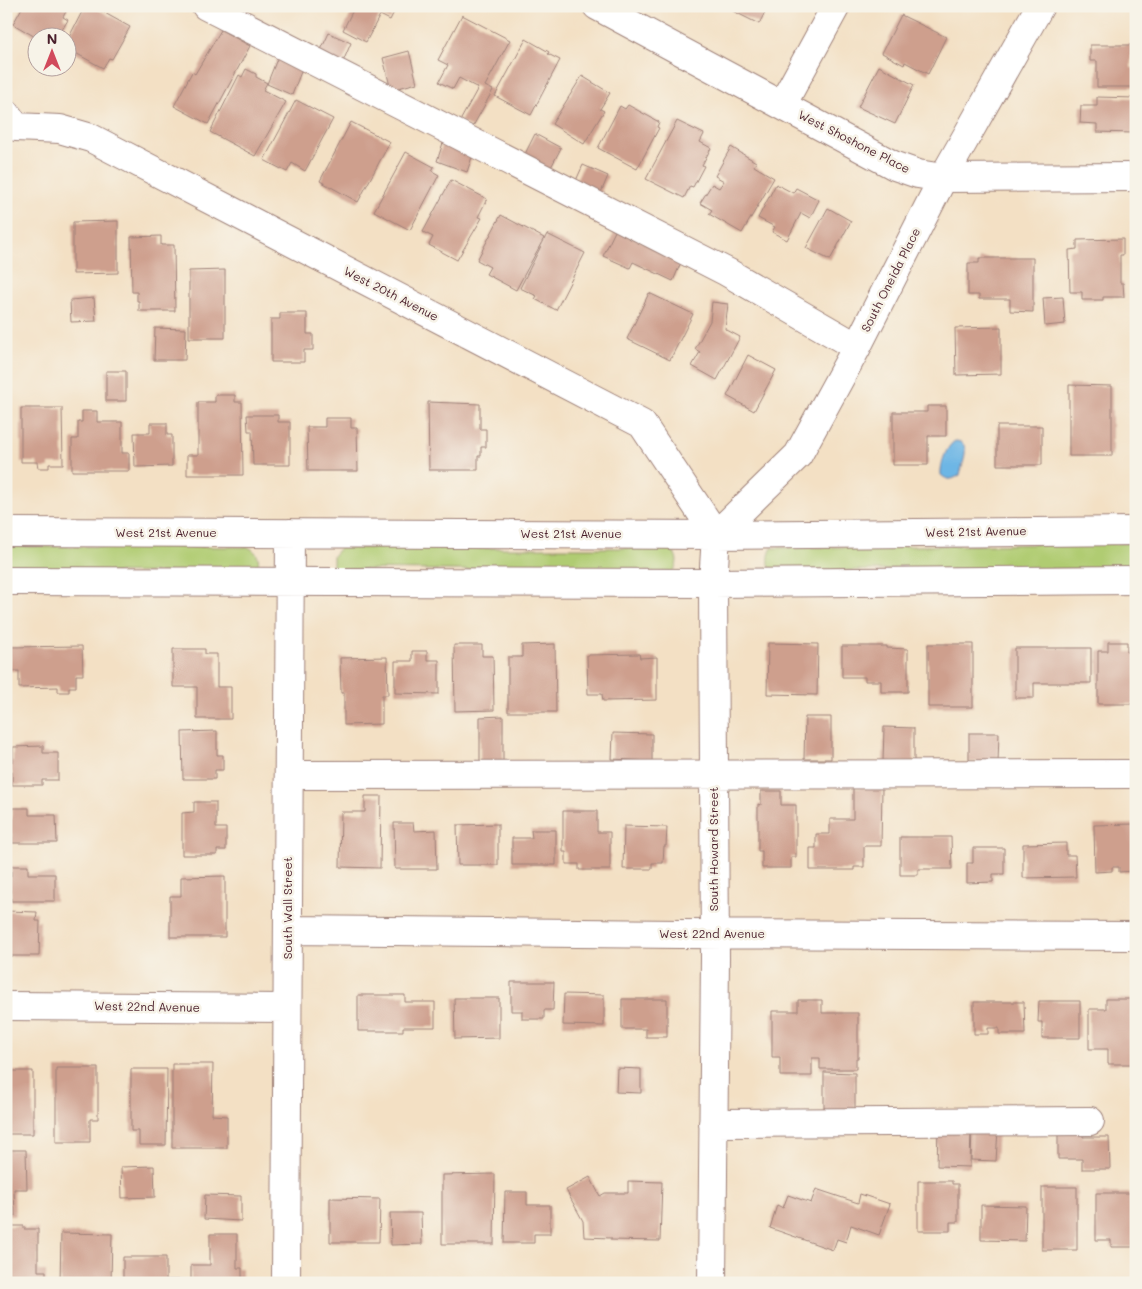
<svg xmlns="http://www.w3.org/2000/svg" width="1142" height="1289" font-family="Mali,sans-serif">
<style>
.green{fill:#b0cc72;stroke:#7d764e}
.water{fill:#6db6e5;stroke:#5c6a88}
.building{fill:#ce9f8d}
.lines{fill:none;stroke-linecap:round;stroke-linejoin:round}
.minor-casing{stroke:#9e8078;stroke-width:30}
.minor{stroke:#fff;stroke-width:28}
.labels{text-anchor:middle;stroke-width:5;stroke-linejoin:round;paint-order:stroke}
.street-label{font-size:12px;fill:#4a1f2b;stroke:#f7f3e8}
</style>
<rect width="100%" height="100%" fill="#f7f3e8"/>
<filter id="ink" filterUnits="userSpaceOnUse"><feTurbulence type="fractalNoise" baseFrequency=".02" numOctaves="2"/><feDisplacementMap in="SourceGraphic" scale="10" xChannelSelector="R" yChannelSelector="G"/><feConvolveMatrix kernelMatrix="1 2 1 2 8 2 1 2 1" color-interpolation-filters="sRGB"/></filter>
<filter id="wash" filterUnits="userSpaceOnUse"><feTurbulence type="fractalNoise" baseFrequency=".0096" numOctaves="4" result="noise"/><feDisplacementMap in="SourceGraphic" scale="20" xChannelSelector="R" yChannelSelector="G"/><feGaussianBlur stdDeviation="1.12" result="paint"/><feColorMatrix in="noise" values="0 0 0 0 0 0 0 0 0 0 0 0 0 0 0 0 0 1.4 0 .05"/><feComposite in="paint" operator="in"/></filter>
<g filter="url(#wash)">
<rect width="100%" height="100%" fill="#f3e0c4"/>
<path class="green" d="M1136,543V568L772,571C767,565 768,554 772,548Z
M6,546L248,547C259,552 262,563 254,573L6,572Z
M340,548H667C678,553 680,563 672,572L333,569V556Z"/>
<path class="water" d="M955,441C973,441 962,464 960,475C952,480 948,481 941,475C940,465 946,446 955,441Z"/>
<g id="blocks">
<path class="building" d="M23,6H69L63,17L68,20L57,38H37L13,24Z
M85,6H92L130,27L112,59L109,58L103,68L68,49V39Z
M355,6H397L390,20L380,15L366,42L343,30Z
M732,6H768L759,24L733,11L734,8Z
M1134,6H1136V18H1133Z
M462,15L510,40L485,86L493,90L472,128L460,121L478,88L459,78L453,89L439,82L448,65L438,60Z
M901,15L946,37L928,74L905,62L904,65L882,53Z
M221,30L250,46L208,124L174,106L192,72L195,74Z
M329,33L351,43L342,64L319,54Z
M526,39L549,52L548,54L560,60L531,115L495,96Z
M1090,45H1131V68H1136V87H1097V61H1090Z
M409,51L417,83L391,90L383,58Z
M279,54L304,64L292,95L267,84Z
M879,66L914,85L895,124L858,107Z
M246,69L256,74V77L267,83L263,90L286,102L255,156L210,132L239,75L242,77Z
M582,76L610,93L600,109L604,111L584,144L552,124Z
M1097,97L1135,98L1133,133L1097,132V124L1080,123L1081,106H1097Z
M296,100L333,119L305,171L292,163L287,172L264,160Z
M628,105L659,122L657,127L659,128L637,169L598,148L620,106L625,109Z
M677,121L704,134L700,142L711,148L702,165L704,166L693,187L690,186L684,198L646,179Z
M351,122L390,142L358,202L320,181Z
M535,134L561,148L549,171L523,158Z
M444,140L474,151L467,172L437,161Z
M731,147L756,162L754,166L774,178L742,233L709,214L712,210L700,203L712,184L719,188L724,181L715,176Z
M406,152L434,167L432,171L439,175L410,230L374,211Z
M583,165L608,176L599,197L574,185Z
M451,180L487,199L478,217L482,218L457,260L429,245L433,237L423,232Z
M776,184L793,193L796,188L819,200L810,218L801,213L787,240L772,232L775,227L758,218Z
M828,208L851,221L830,260L806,248Z
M501,215L544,238L516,290L486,274L490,267L477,260Z
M118,221V273L73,274V222Z
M616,229L682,260L673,281L633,262L630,268L603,256Z
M547,234L585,253L556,310L535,299L537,296L520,288Z
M161,236V245H174L175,311H139V301H137V292H132L131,237Z
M1123,239V255H1120V283H1123L1124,297H1103V300H1082V292H1070L1069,250L1077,249V240Z
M979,258H1033V312L1010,311V299H979V295H968V263H979Z
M225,270V338H189V271Z
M649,293L693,314L670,360L627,339Z
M1063,297L1065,324L1045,326L1043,298Z
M94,298L96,321L71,322L70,300Z
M712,302L728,304L725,329L740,337L717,380L692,366L700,352L695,349L710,321Z
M280,313H307V334H313V350H304V362H271V319H280Z
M1001,327V374L956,375L955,328Z
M155,328L186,329L185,360H154Z
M748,355L776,370L754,411L727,396Z
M106,371H126V401H106Z
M1069,385L1112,386V456H1069Z
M215,395H235V402H242L243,475H187V455H198V402H215Z
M428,402L480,404V429H486V447H481V456H478V470H429Z
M927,406H946V436H928V465H893V412H927Z
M21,408H62L63,464H49V468H38L37,462H21Z
M82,411H97V422H122V453H129V471H72V439H78V422H82Z
M247,415H278V422H290V465H253L252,431H248Z
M325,418H351V428H357L358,471H308L307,427H325Z
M150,423H167V435H172V466L135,467L134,433H150Z
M997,426H1042V465H997Z
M1108,642H1127V652H1136V704H1098V651H1108Z
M768,643L818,644L817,695L767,694Z
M555,644L556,712H508V657H522V645Z
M928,644H973V707H928Z
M454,645H482V656H493L494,710L455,711Z
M82,646L83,675H76V687H69V692H58V687L19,688V671H9V647Z
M842,646H887V648L908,649V692H881V681H865V677H842Z
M1015,648H1091V683H1034V698H1015Z
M173,649H205V654H217V687H231V719H197V687H173Z
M412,651H427V660H439V694L395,693V661H412Z
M639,654L640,658L657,657V700L603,701L602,694H588L587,655Z
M387,657L388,695H382V724L344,725V693H341L340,658Z
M503,716V762H480V717Z
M805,717H831V759H804Z
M884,727L914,728V763L883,762Z
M217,731V755H223V770H215V779H183L182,732Z
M613,733L652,734V761L612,759Z
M969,733H999L998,762H969Z
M43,746V753H58V780H42V785H12V772H8L7,761H13V747Z
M853,788H882L881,846H864V867H854V870H810V848H816V834H830V819H853Z
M761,791H781V805H796V857H791V868H762V851H758V804L761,805Z
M365,796H381L380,868L340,867L341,812H365Z
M194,802H216V828H226V850H217V855H182V813L194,812Z
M12,808H29V815H56L57,843H12V834H7V819H12Z
M563,811H597V832H610V870H579V864H566V852H563Z
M394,823H413L414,831L436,830L437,869H395Z
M498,824V865H458L457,825Z
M1136,824V860H1134V871L1119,872V867H1112V871L1095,872L1094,825Z
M624,826L667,827L666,846H664L663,863H652V869H623Z
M531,830H556V865H512V838H532Z
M900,837H951L952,869H918V875H900Z
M1066,843V855H1075L1076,877L1023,878V844Z
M973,848H1004V874H993V882L967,883V863H973Z
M11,866H28V874H55V901H11V891H6V876H11Z
M225,876V937H170V896H181V877Z
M6,911L37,912L36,921H40L39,956H6Z
M511,982H554L553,1010H544V1019H522V1011H511Z
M564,994L604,995V1026L563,1025Z
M358,995H405V1002H435V1027H403V1031H358Z
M454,998H499V1038L455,1039Z
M622,999H667V1037H646V1029H622Z
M1106,999H1136V1064H1108V1049H1089V1009H1106Z
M798,1000H822V1013H858V1058H856V1069H820V1058H812V1076H780V1057H772V1011H798Z
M1039,1001H1080V1038H1042V1022H1038Z
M974,1002H1024L1025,1034H999V1028H988V1034H974Z
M172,1064H213L212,1115L227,1116V1148H172Z
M56,1068H98V1119H90V1142H56Z
M617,1068L641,1069V1093L616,1092Z
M131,1069H167L166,1145H139V1131H131Z
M6,1071H33V1134H6Z
M824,1072L855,1073V1115H824Z
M1131,1083H1136V1113H1132Z
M938,1127L971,1128L970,1167L937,1166Z
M972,1128L998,1129L996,1161L971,1160Z
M1058,1129H1083V1137H1109L1110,1169H1082V1159H1058Z
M6,1150H26L27,1189H14L15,1216H6Z
M154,1166L155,1197L122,1198L121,1167Z
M495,1174L494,1244H442V1175Z
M590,1177L600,1196L605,1193H628V1181L662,1182L660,1241L611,1240V1238L584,1237L583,1221L566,1190Z
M918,1181H952V1184H958V1222H950V1231H918Z
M1042,1187H1077V1250H1042Z
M816,1189L858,1203L860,1194L890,1204L879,1235L851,1225L846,1242L837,1239L833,1250L770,1228L777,1205L783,1208L788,1195L811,1203Z
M505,1192H527V1205H550V1234H534V1243H504Z
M1096,1193H1136V1239H1133V1247H1111V1240H1096Z
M205,1195L241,1196V1221L204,1219Z
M330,1198L380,1199L379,1242H330Z
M981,1205L1026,1206L1025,1241L981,1240Z
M390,1213H421L422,1244L391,1245Z
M6,1226H24V1229H38V1271H46V1283H6Z
M61,1233L112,1234L111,1283H60Z
M210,1234H237V1268H242V1283H191V1265H210Z
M123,1257H166V1280H182V1283H123Z"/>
</g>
</g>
<g filter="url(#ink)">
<use href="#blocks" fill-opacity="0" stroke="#9e8078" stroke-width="1"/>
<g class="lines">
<g class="minor-casing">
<path id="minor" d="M206,6L727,272L857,347
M597,6L895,166L918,174L943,178L1136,177
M782,105L836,6
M6,113L16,127L60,129L91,138L642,424L716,535
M6,532L716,535L1136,531
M716,535L798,455L857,347L943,178L1040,6
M6,581L713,583L1136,580
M289,775L1136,774
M288,930L680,934L1136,936
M6,1006L287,1008
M713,1123L1090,1121
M286,1283L290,533
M712,1283L715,958L713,583L716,535"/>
</g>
<use href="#minor" class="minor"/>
</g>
</g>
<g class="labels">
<g class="street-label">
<text transform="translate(854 142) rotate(27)" y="4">West Shoshone Place</text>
<text transform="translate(891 280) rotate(-63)" y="4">South Oneida Place</text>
<text transform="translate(391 294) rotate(27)" y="4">West 20th Avenue</text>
<text transform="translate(976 532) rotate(-1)" y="4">West 21st Avenue</text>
<text x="166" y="537">West 21st Avenue</text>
<text x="571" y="538">West 21st Avenue</text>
<text transform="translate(714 849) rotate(-90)" y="4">South Howard Street</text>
<text transform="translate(288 908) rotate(-90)" y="4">South Wall Street</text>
<text x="712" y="938">West 22nd Avenue</text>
<text transform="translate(147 1007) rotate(1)" y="4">West 22nd Avenue</text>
</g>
</g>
<rect width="1142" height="1289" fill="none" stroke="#f7f3e8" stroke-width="25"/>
<g transform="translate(52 52)"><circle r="24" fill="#f7f3e8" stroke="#b29e9c"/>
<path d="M0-4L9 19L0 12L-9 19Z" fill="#d1495b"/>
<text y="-8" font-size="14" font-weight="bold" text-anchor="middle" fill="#4a1f2b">N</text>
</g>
</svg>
